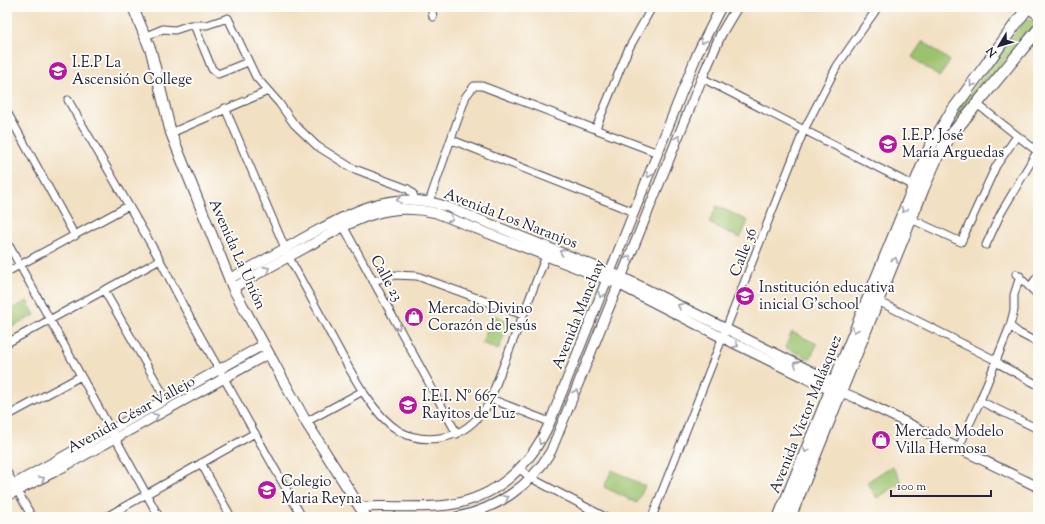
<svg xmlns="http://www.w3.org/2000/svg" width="1045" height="524" font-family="'Sorts Mill Goudy',serif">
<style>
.green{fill:#9cc26d;stroke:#5f7254}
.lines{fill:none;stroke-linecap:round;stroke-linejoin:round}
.minor-casing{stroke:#413e4f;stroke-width:9}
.tertiary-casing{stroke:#413e4f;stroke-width:11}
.secondary-casing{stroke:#413e4f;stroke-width:12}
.primary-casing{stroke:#413e4f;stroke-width:13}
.minor{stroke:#fff;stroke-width:7}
.tertiary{stroke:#fff;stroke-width:9}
.secondary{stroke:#fff;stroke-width:10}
.primary{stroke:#fff;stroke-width:11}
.oneway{stroke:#9c9ca7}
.labels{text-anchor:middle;stroke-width:4;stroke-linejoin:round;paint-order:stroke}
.poi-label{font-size:15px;fill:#22223b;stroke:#fdfcf7;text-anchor:start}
.street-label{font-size:15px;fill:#22223b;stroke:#fdfcf7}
</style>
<rect width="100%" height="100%" fill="#fdfcf7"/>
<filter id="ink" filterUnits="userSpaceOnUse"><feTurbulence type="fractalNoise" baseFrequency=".025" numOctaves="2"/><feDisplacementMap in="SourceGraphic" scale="8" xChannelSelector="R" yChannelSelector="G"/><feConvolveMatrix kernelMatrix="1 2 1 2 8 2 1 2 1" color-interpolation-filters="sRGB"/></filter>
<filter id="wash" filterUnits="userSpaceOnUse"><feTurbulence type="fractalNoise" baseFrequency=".012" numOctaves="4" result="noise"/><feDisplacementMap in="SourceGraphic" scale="16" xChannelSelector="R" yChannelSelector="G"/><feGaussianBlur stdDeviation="0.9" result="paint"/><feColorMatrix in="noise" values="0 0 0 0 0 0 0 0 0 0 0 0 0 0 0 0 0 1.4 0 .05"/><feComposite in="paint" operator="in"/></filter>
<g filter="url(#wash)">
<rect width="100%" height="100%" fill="#f2e0c3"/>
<path class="green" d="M1026,19H1030L1035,25L962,111L942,138L939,136Z
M923,41L950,61L939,77L912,57Z
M717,206L748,221L740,238L709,223Z
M27,301L35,315L8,329L7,311Z
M493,315L510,322L498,350L482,343Z
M792,332L817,344L810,359L785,347Z
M892,466L902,482L877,498L867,482Z
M612,470L645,486L637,503L604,487Z"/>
</g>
<g filter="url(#ink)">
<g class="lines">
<g class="minor-casing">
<path id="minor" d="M431,7L433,17
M194,25L212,69L218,74L248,62
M146,36L163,29L175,30L190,25H207L228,18L256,77L279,103L294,124L317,146L352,168L408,189L413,194L415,200
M702,78L914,186
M68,100L160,260L185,309L302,517
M977,104L1038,152
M225,108L285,248
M7,112L75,236
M596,128L628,50L652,7
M171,133L268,91
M452,140L634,212
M429,202L466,96L474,86H482L658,153
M911,219L961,242L996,166L1017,136
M341,222L457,434
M7,242L159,517
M986,245L1001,213L1038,150
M289,257C303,284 318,310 332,337C348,366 370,413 399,431C411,438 426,440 440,438C462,435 476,422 488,405L546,256
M7,272L128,206
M1016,274L1038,295
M373,281L394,275L417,276L523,315
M1030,287L1038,276
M104,290L166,399
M878,301L995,360L1001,365L1038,385
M1010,326L1019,333L1038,343
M7,343L160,260
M491,399L550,422
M980,401L1038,429
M7,416L81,376
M306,422L363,391
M959,447L980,401L1010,326L1014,310V295L1020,276
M201,463L231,517
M520,469L531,478L605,517
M7,472L32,517
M106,517L255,433
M584,517L592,510
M652,517L804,130L837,66L878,7"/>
</g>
<g class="tertiary-casing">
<path id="tertiary" d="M1027,7L1038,15
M229,279C255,265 281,251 307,236C356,210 392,188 448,207L622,277L833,382L837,387
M233,288C257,274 281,261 305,248C350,223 383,200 436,213L618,284L723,338L830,390L841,392L856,398L1038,487
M7,488L263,345
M7,496L54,472L268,354
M360,507C388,505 420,509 448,505C497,498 531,465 550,422L698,52L721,7
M457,517C496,509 531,486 551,451L702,78L721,34L737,7"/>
</g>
<g class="secondary-casing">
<path id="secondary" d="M133,7L151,51L171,133L233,288L306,422L366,517"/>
</g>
<g class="primary-casing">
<path id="primary" d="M779,517L930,147L950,114L1028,7
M790,517L923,189L938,155L952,134L1038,30"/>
</g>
<use href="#minor" class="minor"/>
<use href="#tertiary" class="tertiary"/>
<use href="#secondary" class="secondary"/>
<use href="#primary" class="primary"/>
</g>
<defs><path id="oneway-chevron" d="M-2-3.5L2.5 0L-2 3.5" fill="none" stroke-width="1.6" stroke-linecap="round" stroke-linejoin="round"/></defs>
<g class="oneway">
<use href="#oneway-chevron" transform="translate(703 41) rotate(114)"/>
<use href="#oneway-chevron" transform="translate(972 84) rotate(126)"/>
<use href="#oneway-chevron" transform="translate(678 138) rotate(-69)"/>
<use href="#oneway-chevron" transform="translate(649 175) rotate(112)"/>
<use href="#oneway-chevron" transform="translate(399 200) rotate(176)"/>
<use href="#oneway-chevron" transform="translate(904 210) rotate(112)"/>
<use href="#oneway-chevron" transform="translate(451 219) rotate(21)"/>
<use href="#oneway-chevron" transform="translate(562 252) rotate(-158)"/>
<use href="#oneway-chevron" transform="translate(629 258) rotate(-68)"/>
<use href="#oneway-chevron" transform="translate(895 260) rotate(-68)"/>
<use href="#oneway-chevron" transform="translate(267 269) rotate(-29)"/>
<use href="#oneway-chevron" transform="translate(601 295) rotate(111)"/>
<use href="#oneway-chevron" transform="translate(680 306) rotate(-153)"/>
<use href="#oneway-chevron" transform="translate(398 327) rotate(61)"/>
<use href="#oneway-chevron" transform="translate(855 330) rotate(112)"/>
<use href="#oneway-chevron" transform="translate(736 345) rotate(26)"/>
<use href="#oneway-chevron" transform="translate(796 364) rotate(-154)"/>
<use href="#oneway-chevron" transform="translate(576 392) rotate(-68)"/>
<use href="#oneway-chevron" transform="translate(156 416) rotate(-29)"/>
<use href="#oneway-chevron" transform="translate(541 442) rotate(119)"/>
<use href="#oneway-chevron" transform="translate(806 450) rotate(112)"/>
<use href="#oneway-chevron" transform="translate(42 479) rotate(-27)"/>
<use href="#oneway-chevron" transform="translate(506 498) rotate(-31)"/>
</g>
</g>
<defs>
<g id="school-disc" transform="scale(1)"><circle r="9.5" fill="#b5179e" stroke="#fdfcf7"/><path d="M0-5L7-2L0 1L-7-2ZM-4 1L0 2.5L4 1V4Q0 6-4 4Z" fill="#fff"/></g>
<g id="shop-disc" transform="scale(1)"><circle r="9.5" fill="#b5179e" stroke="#fdfcf7"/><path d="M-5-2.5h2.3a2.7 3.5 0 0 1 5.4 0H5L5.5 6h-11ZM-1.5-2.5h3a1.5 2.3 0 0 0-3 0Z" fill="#fff"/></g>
</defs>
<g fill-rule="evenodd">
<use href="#school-disc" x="58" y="71"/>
<use href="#school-disc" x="888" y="144"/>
<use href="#school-disc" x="745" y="296"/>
<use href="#shop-disc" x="414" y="317"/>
<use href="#school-disc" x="408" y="405"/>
<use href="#shop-disc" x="881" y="440"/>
<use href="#school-disc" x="267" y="490"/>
</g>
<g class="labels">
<g class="poi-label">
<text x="72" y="67">I.E.P La<tspan x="72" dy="17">Ascensión College</tspan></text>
<text x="902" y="140">I.E.P. José<tspan x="902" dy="17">María Arguedas</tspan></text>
<text x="759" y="292">Institución educativa<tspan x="759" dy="17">inicial G'school</tspan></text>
<text x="428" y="313">Mercado Divino<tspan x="428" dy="17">Corazón de Jesús</tspan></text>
<text x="422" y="401">I.E.I. N° 667<tspan x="422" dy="17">Rayitos de Luz</tspan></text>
<text x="895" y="436">Mercado Modelo<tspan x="895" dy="17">Villa Hermosa</tspan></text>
<text x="281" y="486">Colegio<tspan x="281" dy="17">Maria Reyna</tspan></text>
</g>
<g class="street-label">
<text transform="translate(511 218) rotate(21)" y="5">Avenida Los Naranjos</text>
<text transform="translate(743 252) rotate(-69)" y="5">Calle 36</text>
<text transform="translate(238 254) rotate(66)" y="5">Avenida La Unión</text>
<text transform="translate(387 278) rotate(61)" y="5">Calle 23</text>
<text transform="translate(578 314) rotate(-68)" y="5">Avenida Manchay</text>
<text transform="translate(131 414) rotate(-29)" y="5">Avenida César Vallejo</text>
<text transform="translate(805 414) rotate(-68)" y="5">Avenida Victor Malásquez</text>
</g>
</g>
<rect width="1045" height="524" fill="none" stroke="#fdfcf7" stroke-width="24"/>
<g transform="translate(999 46) rotate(232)" stroke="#fdfcf7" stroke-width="3" paint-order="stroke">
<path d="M0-3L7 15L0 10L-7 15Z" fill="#22223b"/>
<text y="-6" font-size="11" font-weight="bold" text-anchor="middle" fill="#22223b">N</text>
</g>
<path d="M891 490v6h100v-6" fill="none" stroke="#22223b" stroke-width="2"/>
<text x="897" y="490" font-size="12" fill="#22223b" stroke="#fdfcf7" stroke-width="3" paint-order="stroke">100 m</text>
</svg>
